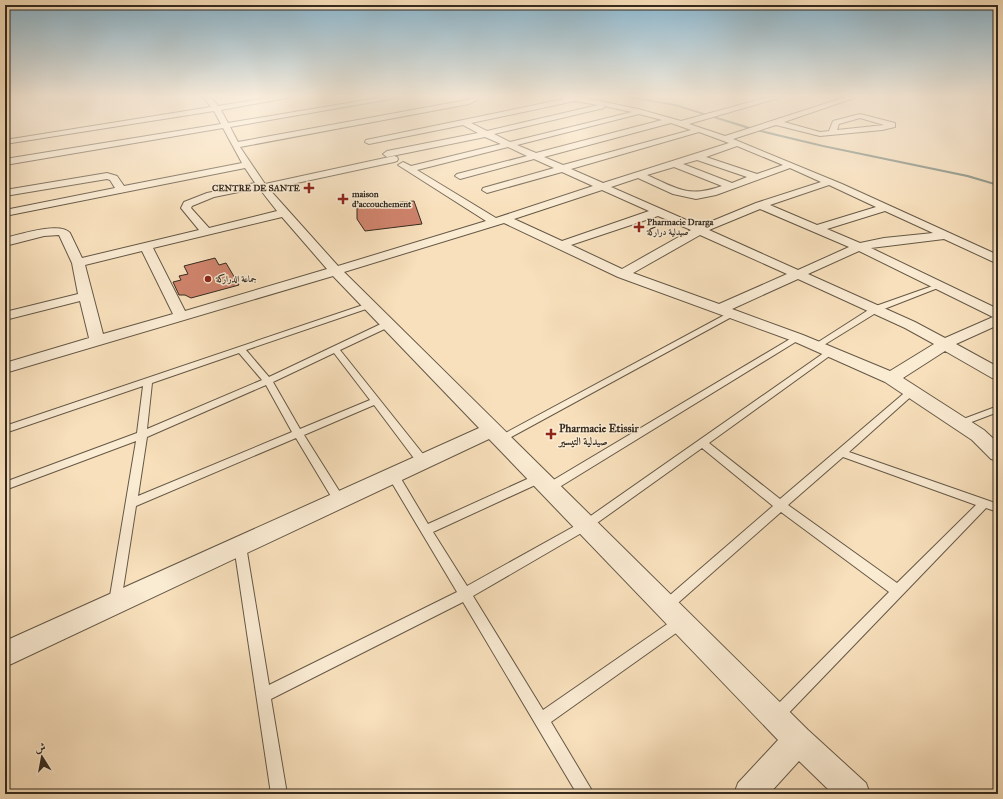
<svg xmlns="http://www.w3.org/2000/svg" width="1003" height="799" font-family="'IM FELL Great Primer',Amiri,serif">
<style>
.lines{fill:none;stroke-linecap:round;stroke-linejoin:round}
.stream{fill:#738277;fill-rule:evenodd}
.building{fill:#d0846d;stroke:#342a1f}
.lane-casing{stroke:#655846;stroke-width:2}
.street-casing{stroke:#655846;stroke-width:2}
.lane{fill:#faebd3;fill-rule:evenodd}
.street{fill:#faebd3;fill-rule:evenodd}
.poi-dot{fill:#8f2418;stroke:#faebd3;stroke-width:1.5}
.labels{text-anchor:middle;stroke-width:3;stroke-linejoin:round;paint-order:stroke}
.far-poi-label{font-size:9px;font-weight:bold;fill:#342a1f;stroke:#faebd3;text-anchor:start}
.poi-label{font-size:11px;font-weight:bold;fill:#342a1f;stroke:#faebd3;text-anchor:start}
</style>
<rect width="100%" height="100%" fill="#f8e0bc"/>
<filter id="stains"><feTurbulence type="fractalNoise" baseFrequency=".005" numOctaves="4"/><feColorMatrix values="0 0 0 0 .2 0 0 0 0 .09 0 0 0 0 .02 0 0 0 .5 -.17"/></filter>
<radialGradient id="worn" r=".72"><stop offset=".6" stop-color="#630" stop-opacity="0"/><stop offset="1" stop-color="#630" stop-opacity=".3"/></radialGradient>
<g class="lines">
<path class="stream" d="M625,97H633L675,104L753,128L823,145L968,175L998,184V186L967,177L823,147L752,130L675,106Z"/>
</g>
<path class="building" d="M414,201L422,224L365,231L357,219V206Z
M215,258L219,265L226,263L239,285L191,298L185,295H179L173,282L181,280L179,276L188,274L184,266Z"/>
<g class="lines">
<g class="lane-casing">
<path id="lane" d="M941,283L943,284V286L879,311L819,348H813L812,346L873,307Z
M369,303L373,305L372,307L246,350L269,377L385,322H391V326L340,350L427,459L428,462L427,465H419L374,405L304,435L343,497L344,500L343,503L339,504L335,503L296,438L136,506L121,602L119,606L115,608L111,606L109,602L136,441L5,490V482L137,433L143,386L5,433V426ZM239,353L262,380L147,429L152,383ZM334,353L370,400L300,429L273,382ZM266,385L292,432L138,496L147,437Z
M730,312H733L737,314L504,441H498L496,439L498,437Z
M795,336H801L802,338L553,491L549,492L545,491L544,488L545,485Z
M828,350H834L835,352L709,443L780,499L909,389H915L916,391L915,393L849,452L998,504V512L986,508L781,721L776,723L771,721L769,716L771,711L889,592L781,512L670,610L666,612L662,610L660,606L662,602L773,506L702,448L590,528L473,596L543,710L676,618L681,616L686,618L687,622L686,626L551,722L594,794H577L463,602L271,699L287,794H271L234,546L236,542L240,541L244,542L246,546L269,685L457,592L389,478L388,475L389,472L393,471L397,472L428,524L536,475L540,474L544,475L545,478L544,481L433,532L467,586L582,522ZM843,457L976,505L897,583L788,505Z
M998,406V412L961,426L956,423L958,421Z"/>
</g>
<g class="street-casing">
<path id="street" d="M203,97H210L218,106L273,97H292L221,110L228,123L384,97H402L230,127L238,142L467,100L470,99L469,97H476L477,100L469,104L240,147L265,184L394,156L397,157L398,159L397,161L394,162L269,189L338,266L486,221L398,165L403,162L411,166L501,144L485,137L387,157L383,154L387,151L478,133L463,125L369,144L365,142L366,140L564,99L561,97H580L600,101L638,109L681,121L769,97H782L689,124L725,136L846,97H857L784,122L820,132L829,131L833,121L860,114L895,123V127L882,130L820,136L776,125L733,139L842,184L998,255V264L944,239L871,248L998,309V325L956,344L998,367V379L992,378L945,351L903,378L984,430L998,443V461L991,459L972,440L885,382L793,341L618,277L504,223L344,272L808,730L866,783L870,794H833L799,761L769,794H734L738,783L778,740L489,439L5,667V641L479,428L333,276L5,373V363L89,338L80,301L5,320V312L78,294L72,263L59,235L44,236L5,246V238C18,235 60,221 70,233L82,258L199,230L181,208L184,202L207,193L255,183L245,168L5,216V210L115,188L110,180L107,179L5,196V190L107,173L117,176L124,186L242,163L223,128L5,165V159L221,124L214,111L5,144V140L211,107ZM575,101L598,105L487,131L471,123ZM604,106L632,112L510,142L494,134L604,108ZM639,114L662,120L536,153L517,145ZM860,118L884,125L837,130L839,124ZM671,123L691,130L563,165L544,157ZM699,132L729,143L603,183L571,169ZM737,146L783,165L757,174L706,157ZM508,147L527,156L457,174L455,176L460,179L534,159L554,168L483,188L482,190L487,193L562,172L593,186L496,218L417,170ZM697,160L747,177L732,183L683,164ZM674,167L722,186C688,198 678,189 647,175ZM790,168L821,182L756,203L700,226L611,187L638,178L673,194L696,199L716,195ZM829,185L876,207L817,225L770,205ZM259,188L277,211L209,228L191,208L192,206L214,197ZM602,190L649,211L562,241L514,219ZM760,209L849,247L798,270L709,230ZM885,211L933,233L884,238L860,243L827,229ZM658,216L691,230L622,269L571,245ZM282,217L327,269L185,311L153,248ZM700,235L787,274L719,304L633,273ZM142,251L173,314L103,334L85,265ZM859,251L993,317L945,338L915,322L808,274ZM798,279L905,328L934,344L890,371L803,335L732,309Z"/>
</g>
<use href="#lane" class="lane"/>
<use href="#street" class="street"/>
</g>
<linearGradient id="sky" x2="0" y2="1"><stop stop-color="#8ab8d2"/><stop offset="0.46" stop-color="#fcf1e1"/><stop offset="1" stop-color="#fcf1e1" stop-opacity="0"/></linearGradient>
<rect width="1003" height="209" fill="url(#sky)"/>
<g class="poi-dot">
<path d="M307 182h4v4h4v4h-4v4h-4v-4h-4v-4h4z"/>
<path d="M341 193h4v4h4v4h-4v4h-4v-4h-4v-4h4z"/>
<path d="M637 221h4v4h4v4h-4v4h-4v-4h-4v-4h4z"/>
<circle cx="208" cy="279" r="4"/>
<path d="M549 428h4v4h4v4h-4v4h-4v-4h-4v-4h4z"/>
</g>
<g class="labels">
<g class="far-poi-label">
<text x="300" y="191" text-anchor="end">CENTRE DE SANTE</text>
<text x="352" y="197">maison<tspan x="352" dy="10">d'accouchement</tspan></text>
<text x="647" y="225">Pharmacie Drarga<tspan x="647" dy="10">صيدلية دراركة</tspan></text>
<text x="216" y="282">جماعة الدراركة</text>
</g>
<g class="poi-label">
<text x="559" y="432">Pharmacie Etissir<tspan x="559" dy="13">صيدلية التيسير</tspan></text>
</g>
</g>
<rect width="1003" height="799" fill="none" stroke="#f8e0bc" stroke-width="20"/>
<rect x="6" y="6" width="991" height="787" fill="none" stroke="#342a1f" stroke-width="2"/>
<rect x="10" y="10" width="983" height="779" fill="none" stroke="#342a1f"/>
<g transform="translate(42 757) rotate(349)" stroke="#faebd3" stroke-width="3" paint-order="stroke">
<path d="M0-3L7 15L0 10L-7 15Z" fill="#342a1f"/>
<text y="-6" font-size="11" font-weight="bold" text-anchor="middle" fill="#342a1f">ش</text>
</g>
<rect width="100%" height="100%" filter="url(#stains)"/>
<rect width="100%" height="100%" fill="url(#worn)"/>
</svg>
